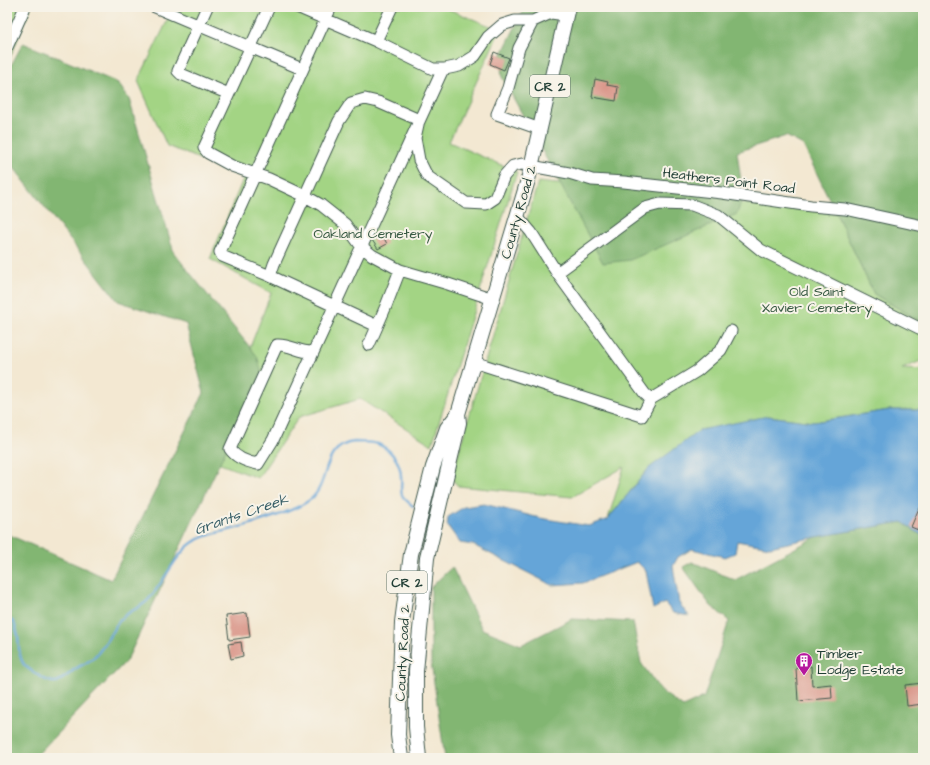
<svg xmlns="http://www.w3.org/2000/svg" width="930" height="765" font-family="'Architects Daughter',sans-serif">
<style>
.green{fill:#a3d484;stroke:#61885c}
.forest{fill:#82b672;stroke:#507a53}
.water{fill:#65a5d8;stroke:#427186}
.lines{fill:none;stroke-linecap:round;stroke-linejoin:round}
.stream{stroke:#65a5d8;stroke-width:2.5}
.building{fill:#da988b}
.minor-casing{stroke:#3f574c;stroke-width:13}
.major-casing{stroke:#3f574c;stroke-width:16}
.minor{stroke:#fff;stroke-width:11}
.major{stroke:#fff;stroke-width:14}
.labels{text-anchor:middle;stroke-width:4;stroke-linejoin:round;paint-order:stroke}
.shield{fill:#f7f3e8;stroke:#60746a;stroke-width:1}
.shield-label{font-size:13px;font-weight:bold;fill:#1f3d34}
.street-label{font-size:14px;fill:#1f3d34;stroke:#f7f3e8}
.park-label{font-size:14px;fill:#395b44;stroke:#f7f3e8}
.poi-label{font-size:14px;fill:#1f3d34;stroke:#f7f3e8;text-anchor:start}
.water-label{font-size:15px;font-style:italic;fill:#345c65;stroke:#f7f3e8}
</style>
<rect width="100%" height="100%" fill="#f7f3e8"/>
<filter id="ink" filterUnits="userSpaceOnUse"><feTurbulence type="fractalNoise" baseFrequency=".025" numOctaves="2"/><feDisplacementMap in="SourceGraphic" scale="8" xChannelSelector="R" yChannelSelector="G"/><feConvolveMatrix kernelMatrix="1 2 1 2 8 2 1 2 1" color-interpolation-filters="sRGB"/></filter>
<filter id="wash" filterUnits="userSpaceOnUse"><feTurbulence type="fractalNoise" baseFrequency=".012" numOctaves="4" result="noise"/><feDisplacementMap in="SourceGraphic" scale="16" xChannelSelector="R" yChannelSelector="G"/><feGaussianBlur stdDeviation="0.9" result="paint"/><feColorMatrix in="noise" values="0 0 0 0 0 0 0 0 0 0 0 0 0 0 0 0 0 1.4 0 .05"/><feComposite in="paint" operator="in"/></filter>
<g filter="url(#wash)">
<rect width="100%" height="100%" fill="#f3e8d2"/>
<path class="green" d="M7,7H31L7,65Z
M174,7H443L500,30L449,142L517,172L432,445L360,399L299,417L258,478L207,459L271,293L210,259L244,177L167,146L138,81Z
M538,182L836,213L874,294L923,323V360L902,369L923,370V410H889L814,422L768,416L649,468L608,519L624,467L572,497L458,486L451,478Z"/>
<path class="forest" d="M525,7H923V323L874,294L836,213L803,145L786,136L737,152L743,196L737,214L630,260L603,263L502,77L500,58Z
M23,43L118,83L129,99L174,253L257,356L262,373L127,660L34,758H7V534L111,580L204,393L186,324L118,301L7,159V73Z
M902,522L923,536V758H445L431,662V587L452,567L482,629L521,645L572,619L633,622L641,663L661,691L683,707L704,697L729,621L710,605L683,567L692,562L735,580L816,537Z"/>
<path class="water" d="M889,410H923V536L902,522L816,537L770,547L737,541L735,553L725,557L692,549L678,557L673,566L679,603L689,616L673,613L665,603L653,609L646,571L637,562L583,583L552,585L473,545L460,543L447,525L448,517L464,507L484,504L540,518L589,526L608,519L649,468L700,430L768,416L814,422Z"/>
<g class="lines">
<path class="stream" d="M7,619L14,622C15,626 17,631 18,636C19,645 18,655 23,663C26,668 32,671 36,674C56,688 59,682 75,669C81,665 90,662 95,656C106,646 111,630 121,619C128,611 141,608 148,600C163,584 175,555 192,543C203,535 217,533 229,530C252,524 293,513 311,499C330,483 321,446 354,442C362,442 371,442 378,444C392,450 401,463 401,477C402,483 400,490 402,495C404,499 409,503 413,506"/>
</g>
<g id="blocks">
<path class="building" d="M494,52L509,58L504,70L490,64Z
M595,79L608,82L607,85L618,87L616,101L592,97Z
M382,234L387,244L378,249L372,240Z
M919,508L923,510V532L911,527Z
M247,613L250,637L229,640L226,616Z
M241,642L243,656L231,659L228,644Z
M811,666L812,686L831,684L832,698L798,701L796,668Z
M923,683V704L907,706L905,685Z"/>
</g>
</g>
<g filter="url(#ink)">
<use href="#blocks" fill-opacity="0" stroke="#3f574c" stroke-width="1"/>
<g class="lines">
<g class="minor-casing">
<path id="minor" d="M155,7L302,69
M207,7L178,71L181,74L229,94
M269,7L204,148L208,153L232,166L269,179L305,196L321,205L345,224L361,246L372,255L400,270L448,284L493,299
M297,7L376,41L433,69H445L459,66L475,56L488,37L502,25L515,21H533
M331,7L220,252L222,256L270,276L377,326
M376,41L392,7
M7,47L25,7
M540,129L497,114L508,88L519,48L533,21L551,13L566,15
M518,217L531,232L557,273L645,394L651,399
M557,273L645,208L660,204L692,205L718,215L761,250L923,330
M270,276L274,264L339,121L351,103L365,99L378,102L419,120L415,138L419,160L427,176L466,203L486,204L495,198L504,176L513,166L522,164L531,166L569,173L592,180L624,182L722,193L811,206L845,209L923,226
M369,345L386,306L400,270
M313,352C300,353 290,344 277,345L230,449C236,458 247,462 258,464L273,440L443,69
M474,362L642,416L651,399L661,393L697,371L721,350L731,331"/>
</g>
<g class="major-casing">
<path id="major" d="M401,758L398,735L402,622L411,554L433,467L447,428L458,414L528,180L568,7
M419,758L416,727V671L427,558L459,423L458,414"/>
</g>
<use href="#minor" class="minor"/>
<use href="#major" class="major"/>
</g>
</g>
<defs>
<g id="building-pin" transform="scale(0.9)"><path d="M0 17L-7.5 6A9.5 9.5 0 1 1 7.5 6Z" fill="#b5179e" stroke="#f7f3e8"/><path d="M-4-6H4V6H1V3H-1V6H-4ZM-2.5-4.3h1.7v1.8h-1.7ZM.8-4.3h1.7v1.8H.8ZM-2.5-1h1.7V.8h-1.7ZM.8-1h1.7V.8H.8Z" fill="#fff"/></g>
</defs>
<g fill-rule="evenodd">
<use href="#building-pin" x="804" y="661"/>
</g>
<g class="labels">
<g class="shield">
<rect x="530" y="75" width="40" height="22" rx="3"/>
<rect x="387" y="571" width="40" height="22" rx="3"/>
</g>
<g class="shield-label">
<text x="550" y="91">CR 2</text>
<text x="407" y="587">CR 2</text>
</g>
<g class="street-label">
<text transform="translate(729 180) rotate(7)" y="5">Heathers Point Road</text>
<text transform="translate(518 212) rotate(-74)" y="5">County Road 2</text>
<text transform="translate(402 653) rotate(-87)" y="5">County Road 2</text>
</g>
<g class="park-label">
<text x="373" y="238">Oakland Cemetery</text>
<text x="817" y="296">Old Saint<tspan x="817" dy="16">Xavier Cemetery</tspan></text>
</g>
<g class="poi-label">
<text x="817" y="658">Timber<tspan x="817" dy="16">Lodge Estate</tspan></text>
</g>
<g class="water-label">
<text transform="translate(241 514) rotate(-19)" y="5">Grants Creek</text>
</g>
</g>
<rect width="930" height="765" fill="none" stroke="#f7f3e8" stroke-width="24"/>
</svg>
